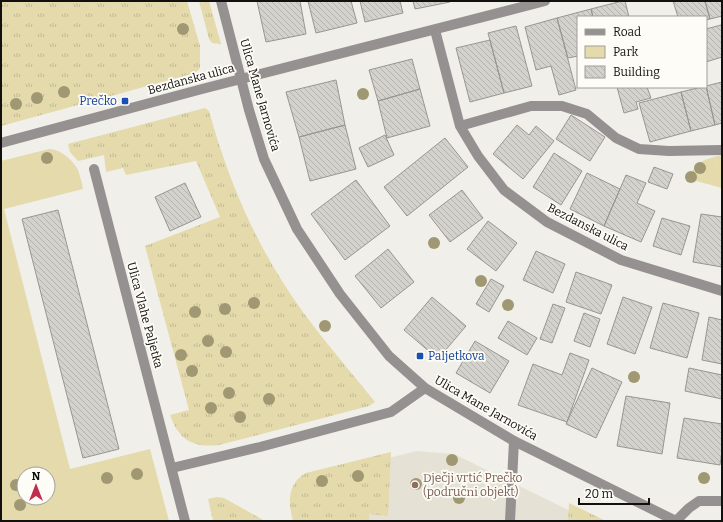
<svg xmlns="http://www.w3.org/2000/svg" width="723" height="522" font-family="Bitter,serif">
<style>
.built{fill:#e5e2d5}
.grass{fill:url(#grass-tufts)}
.park{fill:#e4daac;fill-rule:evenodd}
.building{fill:url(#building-back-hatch);stroke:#979690}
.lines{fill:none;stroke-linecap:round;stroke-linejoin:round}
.lane{stroke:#949190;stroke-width:10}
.street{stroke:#949190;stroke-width:10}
.tree{fill:#a09872}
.transit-dot{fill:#1a4fb4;stroke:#fdfcf6;stroke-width:1.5}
.education-dot{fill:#8d6e63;stroke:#fdfcf6;stroke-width:1.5}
.labels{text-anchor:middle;stroke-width:3.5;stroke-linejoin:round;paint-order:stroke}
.street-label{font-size:12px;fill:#11100e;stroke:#fdfcf6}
.transit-label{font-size:12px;fill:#164399;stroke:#fdfcf6;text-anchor:end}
.education-label{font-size:12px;fill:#785e54;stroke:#fdfcf6;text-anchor:start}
</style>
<defs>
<pattern id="grass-tufts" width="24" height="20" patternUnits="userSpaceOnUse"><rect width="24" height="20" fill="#e4daac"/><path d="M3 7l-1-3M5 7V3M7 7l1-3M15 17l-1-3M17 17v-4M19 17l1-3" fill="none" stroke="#c3ba93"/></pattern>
<pattern id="building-back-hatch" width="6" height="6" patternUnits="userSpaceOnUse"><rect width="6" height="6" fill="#d4d2cc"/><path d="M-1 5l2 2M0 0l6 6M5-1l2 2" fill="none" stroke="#b5b3ae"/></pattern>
</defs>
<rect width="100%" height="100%" fill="#f0efe9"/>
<path class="built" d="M417,451L454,454L591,521H321L389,458Z"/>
<path class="grass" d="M1,1H187L200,46V68L195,73L1,126Z
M199,1H209L221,44L212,43L209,39Z
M205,108L209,111C226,172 248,227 282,281C309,324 343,362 375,402L369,406L219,445C193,448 179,440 170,415L189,410L145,246L220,217L196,161L126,175L123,168L106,172L104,155L78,161L70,152L68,144Z
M722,155V166L717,168L714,157Z
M391,452L388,516L369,514V521H293C288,503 287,483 306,473Z
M217,497L224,498L265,521H213L208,499Z
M569,503L606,521H568Z"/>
<path class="park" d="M49,149C60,149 73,160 78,170C80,176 82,183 83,189L4,209L70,469L150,449L169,521H1V161ZM24,474H48V498H24Z
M714,157L717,167L722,166V188L689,179C695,164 698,162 714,157Z"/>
<path class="building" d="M257,1H300L306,34L266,42Z
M308,1H351L357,23L316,33Z
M360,1H400L403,13L365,22Z
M413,1H449L450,2L415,9Z
M622,1H625L629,17H593L591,9Z
M673,1H705L710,19L706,20V17H678Z
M705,1H722V16L710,19Z
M591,9L593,17H578V56L568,58L557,18Z
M557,18L576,90L559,95L551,66L536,70L525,27Z
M721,25L722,29V57L706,62V29Z
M516,26L532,86L504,93L488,33Z
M490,40L504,93L470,102L456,48Z
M412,59L420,89L378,101L369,70Z
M336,80L345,125L299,137L286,92Z
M722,82V123L715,125L706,86Z
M706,86L715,125L691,131L681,92Z
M617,87H647L651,98L636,102L638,109L624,113Z
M420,89L430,126L387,138L378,101Z
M681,92L691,131L650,142L639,103Z
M571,115L605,137L590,161L556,139Z
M345,125L356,169L310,181L299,137Z
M517,125L529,135L536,126L554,141L523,179L493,154Z
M385,135L394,155L368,167L359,148Z
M445,138L468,167L407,216L384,187Z
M554,153L582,171L561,205L533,187Z
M654,167L673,174L667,189L648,182Z
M587,173L620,189L604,226L570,209Z
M626,175L646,183L637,203L655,211L641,242L604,226Z
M356,180L390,226L345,260L311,214Z
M185,183L201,217L170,231L155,197Z
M462,190L483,218L450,242L429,215Z
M58,210L119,449L83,458L22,219Z
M701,214L722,217V267L693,262Z
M662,218L690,226L681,255L653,246Z
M488,221L517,243L496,271L467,249Z
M388,249L414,282L381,308L355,276Z
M536,251L565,264L553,293L523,280Z
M576,272L612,285L601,314L566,302Z
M491,279L504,286L489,312L476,304Z
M432,297L466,326L438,359L404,330Z
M623,297L652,307L635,354L607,344Z
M663,303L699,313L687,358L650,348Z
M553,304L565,308L552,343L540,339Z
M584,313L600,319L590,347L574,341Z
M709,317L722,320V364L702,360Z
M508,321L537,338L527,355L498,338Z
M475,341L509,361L490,393L456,373Z
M570,353L589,360L567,422L518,405L533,364L562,375Z
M592,368L622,382L596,438L566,424Z
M689,368L722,375V399L685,391Z
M626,396L670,403L662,454L617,446Z
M684,418L722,424V451L720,465L677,458Z"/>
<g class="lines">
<path class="lane" d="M510,521L514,441
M676,521L689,508L699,501H722"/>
<path class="street" d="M221,1L249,110L264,159L297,229L340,294L389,356L425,388L514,441L676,521
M435,30L460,126L478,156L504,190L547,222L621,260L722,291
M460,126L531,106H562L587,114L616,138L639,149L669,151L722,150
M1,143L202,89L545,1
M94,169L185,521
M172,468L260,447L391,412L425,388"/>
</g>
<g class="tree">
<circle cx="183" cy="29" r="6"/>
<circle cx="64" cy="92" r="6"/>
<circle cx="363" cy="94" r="6"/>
<circle cx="37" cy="98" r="6"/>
<circle cx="16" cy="104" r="6"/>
<circle cx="47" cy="158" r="6"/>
<circle cx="700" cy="168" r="6"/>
<circle cx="691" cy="177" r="6"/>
<circle cx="434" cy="243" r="6"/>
<circle cx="481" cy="281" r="6"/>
<circle cx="254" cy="303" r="6"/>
<circle cx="508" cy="305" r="6"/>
<circle cx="225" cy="309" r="6"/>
<circle cx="195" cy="312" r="6"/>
<circle cx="325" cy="326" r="6"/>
<circle cx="208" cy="341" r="6"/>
<circle cx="226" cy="352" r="6"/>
<circle cx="181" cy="355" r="6"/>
<circle cx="192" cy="371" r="6"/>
<circle cx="634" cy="377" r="6"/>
<circle cx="229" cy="393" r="6"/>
<circle cx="269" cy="399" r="6"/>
<circle cx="211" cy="408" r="6"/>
<circle cx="240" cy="417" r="6"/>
<circle cx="452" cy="460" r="6"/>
<circle cx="137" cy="474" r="6"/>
<circle cx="358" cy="476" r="6"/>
<circle cx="107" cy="478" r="6"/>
<circle cx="704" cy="478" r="6"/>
<circle cx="322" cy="481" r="6"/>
<circle cx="416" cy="484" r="6"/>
<circle cx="16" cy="485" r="6"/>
<circle cx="459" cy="498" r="6"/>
<circle cx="20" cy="505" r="6"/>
</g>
<g class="transit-dot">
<rect x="121" y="97" width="8" height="8" rx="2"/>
<rect x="416" y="352" width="8" height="8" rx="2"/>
</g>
<circle class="education-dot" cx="415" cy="485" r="4"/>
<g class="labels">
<g class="street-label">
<text transform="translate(191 79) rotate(-15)" y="4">Bezdanska ulica</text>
<text transform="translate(260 95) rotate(74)" y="4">Ulica Mane Jarnovića</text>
<text transform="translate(588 227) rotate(27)" y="4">Bezdanska ulica</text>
<text transform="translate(145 315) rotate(75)" y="4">Ulica Vlahe Paljetka</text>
<text transform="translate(486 408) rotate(30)" y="4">Ulica Mane Jarnovića</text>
</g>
<g class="transit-label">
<text x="117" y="105">Prečko</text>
<text x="428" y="360" text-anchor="start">Paljetkova</text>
</g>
<g class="education-label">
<text x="423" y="482">Dječji vrtić Prečko<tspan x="423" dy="14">(područni objekt)</tspan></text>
</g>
</g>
<rect width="723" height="522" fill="none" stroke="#11100e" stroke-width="4"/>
<rect x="577" y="16" width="130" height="72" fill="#fdfcf6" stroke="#9f9e99"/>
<rect x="585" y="29" width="20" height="6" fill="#949190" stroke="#9f9e99"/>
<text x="613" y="36" font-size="12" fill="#11100e">Road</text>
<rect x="585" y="46" width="20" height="12" fill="#e4daac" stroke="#9f9e99"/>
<text x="613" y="56" font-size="12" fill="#11100e">Park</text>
<rect x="585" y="66" width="20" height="12" fill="url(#building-back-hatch)" stroke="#9f9e99"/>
<text x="613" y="76" font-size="12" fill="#11100e">Building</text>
<g transform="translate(36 486)"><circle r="19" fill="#fdfcf6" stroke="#9f9e99"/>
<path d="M0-3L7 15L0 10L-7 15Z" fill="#bf2f4d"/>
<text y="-6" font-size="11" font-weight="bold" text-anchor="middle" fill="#11100e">N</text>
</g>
<path d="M579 498v6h70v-6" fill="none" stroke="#11100e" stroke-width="2"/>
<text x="585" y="498" font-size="12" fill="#11100e" stroke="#fdfcf6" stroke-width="3" paint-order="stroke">20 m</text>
</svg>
